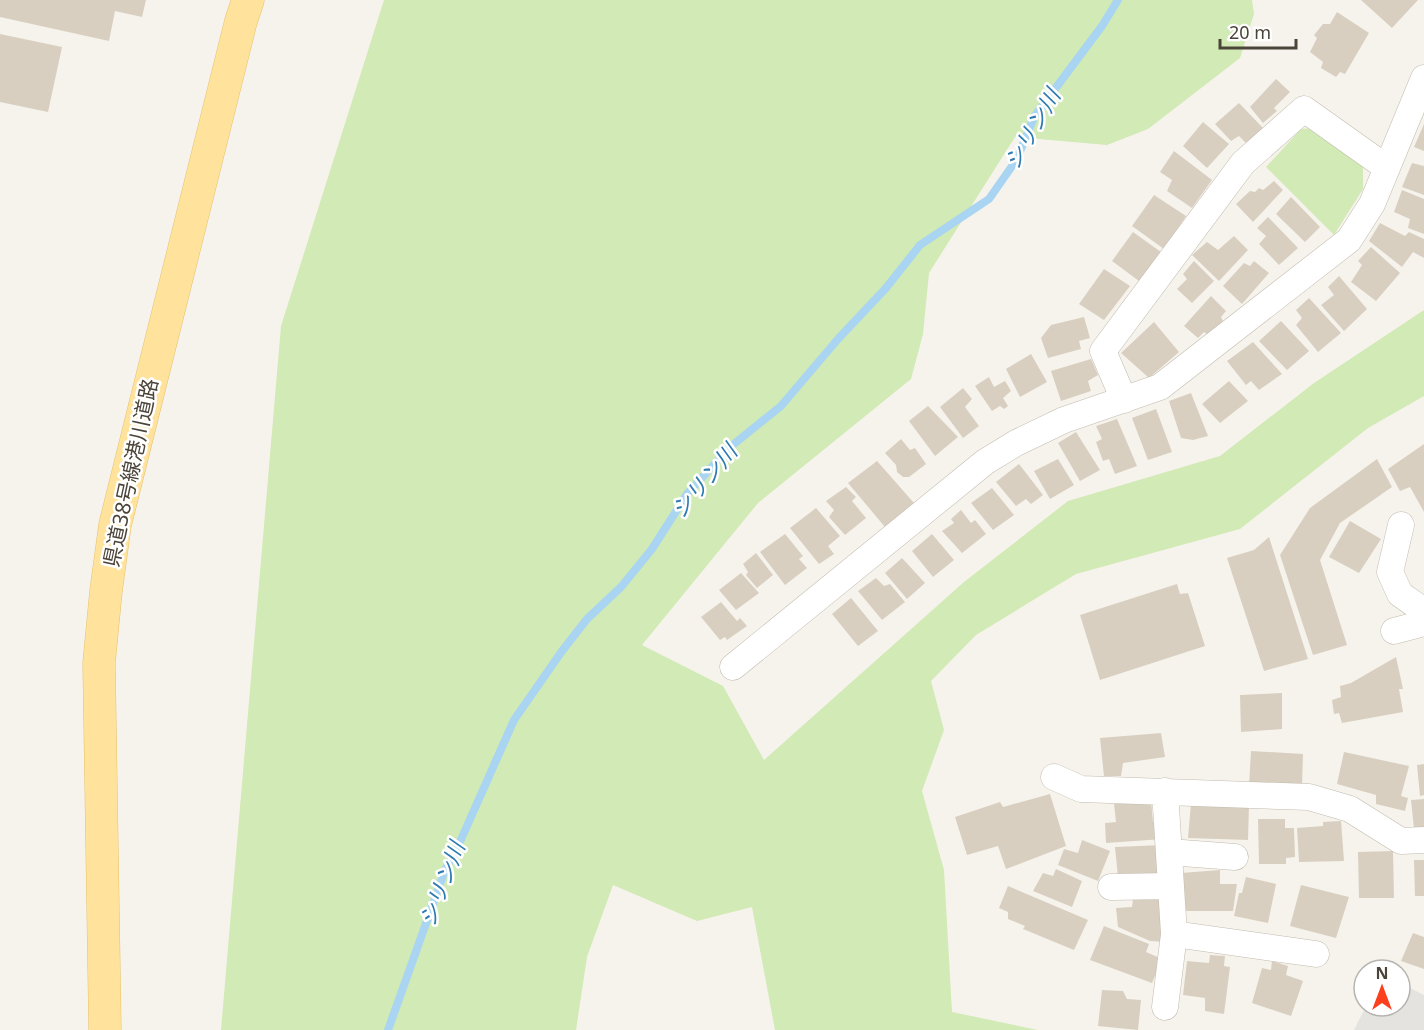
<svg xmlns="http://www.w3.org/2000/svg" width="1424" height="1030" font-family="'Noto Sans','Noto Sans JP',sans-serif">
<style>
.green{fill:#d2eab5}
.parking{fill:#e5e3e0}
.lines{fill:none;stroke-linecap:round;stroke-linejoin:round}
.stream{stroke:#a9d4f2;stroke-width:8}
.building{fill:#d8cfc1}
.minor-casing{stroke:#c2bbae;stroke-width:27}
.major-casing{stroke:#e6c16a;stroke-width:33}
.minor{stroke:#fff;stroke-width:26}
.major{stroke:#ffe39c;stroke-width:32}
.labels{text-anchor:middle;stroke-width:5;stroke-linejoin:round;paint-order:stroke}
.street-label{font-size:21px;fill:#4b4439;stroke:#fff}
.water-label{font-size:22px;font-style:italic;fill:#2e7ab2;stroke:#fff}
</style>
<rect width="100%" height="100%" fill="#f6f3ec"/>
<path class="green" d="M384,0H1252L1254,14L1240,58L1148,129L1107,145L1015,137L929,273L923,334L911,379L758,503L642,645L723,686L764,760L964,582L1068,501L1220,456L1314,383L1424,310V396L1368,428L1240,529L1076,574L976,635L931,681L944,730L922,791L944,870L952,1012L1038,1030H775L752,907L697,921L613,885L587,957L576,1030H221L281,326Z
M1314,128L1363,166V189L1334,235L1266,167L1301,129Z"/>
<path class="parking" d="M1400,983L1424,995V1030H1354L1366,1006H1400Z"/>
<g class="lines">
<path class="stream" d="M388,1030L445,870L459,844L514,720L562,651L587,619L621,587L652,549L687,494L729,448L781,406L838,339L886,288L920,245L989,199L1017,159L1034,117L1102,26L1118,0"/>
</g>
<path class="building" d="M0,0H146L142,17L115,11L109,41L0,17Z
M1361,0H1418L1392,28Z
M1337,12L1369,33L1345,74L1340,72L1336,77L1321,68L1323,62L1310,52L1317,38L1314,35L1323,24H1330Z
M0,34L62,47L48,112L0,102Z
M1276,79L1290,92L1274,108L1277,111L1263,123L1250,107Z
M1239,103L1263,128L1246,143L1239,136L1231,141L1215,124Z
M1203,122L1229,144L1207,168L1183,146Z
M1424,124V151L1414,147Z
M1174,151L1212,180L1192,208L1167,191L1172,180L1160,172Z
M1412,163L1424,166V195L1402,187Z
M1274,181L1283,190L1253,222L1236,204L1250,191L1255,192L1259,188L1263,190Z
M1402,190L1424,199V234L1408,228L1410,219L1394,212Z
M1154,195L1186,216L1164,249L1132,226Z
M1291,197L1320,227L1305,242L1276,214Z
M1268,217L1298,248L1279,265L1259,244L1266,236L1257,228Z
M1380,223L1405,236L1409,232L1424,239V258L1413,252L1402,267L1369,241Z
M1133,232L1161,252L1139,281L1112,261Z
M1234,236L1248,250L1219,281L1192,255L1207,242L1218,250Z
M1371,247L1400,273L1376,301L1351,282L1362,265L1358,261Z
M1194,261L1214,281L1192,303L1177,289L1187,279L1183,274Z
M1254,261L1269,273L1242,304L1223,286L1244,263L1250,266Z
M1104,269L1130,286L1104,320L1079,304Z
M1339,276L1367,309L1344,331L1321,305L1334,295L1328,287Z
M1211,296L1226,311L1221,317L1223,321L1208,335L1204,332L1198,338L1184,326Z
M1309,298L1341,333L1318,352L1296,325L1302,318L1296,310Z
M1084,317L1090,338L1079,341L1081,349L1048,358L1041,338L1051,325Z
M1281,321L1309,351L1287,370L1259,341Z
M1154,322L1179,352L1149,378L1121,353Z
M1253,342L1282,374L1259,390L1251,381L1246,385L1227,361Z
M1031,354L1047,382L1020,397L1006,369Z
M1091,359L1098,375L1088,381L1091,391L1061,401L1051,371Z
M989,377L994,387L1005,381L1011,391L1003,398L1008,406L1004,409L1000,406L992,411L975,386Z
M1229,381L1248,401L1220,423L1202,404Z
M963,388L972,399L965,407L979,426L963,438L940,407Z
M1191,393L1208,436L1193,440L1181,438L1169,401Z
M928,406L958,437L935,456L909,421Z
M1156,409L1172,452L1148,460L1132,418Z
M1117,419L1137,466L1115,474L1109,459L1103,461L1096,442L1102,439L1096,426Z
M1076,432L1100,470L1080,481L1058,443Z
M901,439L910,450L915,448L926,464L909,477H903L897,472L896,465L885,453Z
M1424,444V512L1410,487L1400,491L1388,469Z
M1058,459L1074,485L1050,499L1034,471Z
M1377,459L1392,487L1340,523L1320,560L1347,645L1313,655L1280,555L1310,508Z
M877,461L914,503L885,527L848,483Z
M1019,464L1043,495L1031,504L1026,499L1016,506L996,482Z
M846,487L856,497L852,501L866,518L845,535L829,517L834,510L826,501Z
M992,488L1014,515L993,530L971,503Z
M816,508L840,536L828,546L834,554L819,564L790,528Z
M961,510L971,523L975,520L986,534L962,553L942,531L954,523L951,519Z
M1350,521L1381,539L1359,573L1329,557Z
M785,534L803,556L799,559L807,568L785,585L760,552Z
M932,534L954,560L933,577L912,551Z
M1269,537L1308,659L1264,671L1227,558L1254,550Z
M756,553L773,575L757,588L746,575L748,572L743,564Z
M902,558L925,583L907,599L885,573Z
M741,573L759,593L736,610L719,590Z
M876,578L884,586L890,584L905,602L882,620L858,591Z
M1177,584L1180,594L1188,593L1205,646L1100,680L1080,615Z
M851,598L878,631L858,646L832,614Z
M721,602L737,621L740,618L747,626L727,640L725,637L720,640L701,617Z
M1396,657L1403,689H1399L1403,712L1342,723L1339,713L1334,714L1332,700L1341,697L1340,686L1351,683Z
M1282,693V729L1241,732L1240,695Z
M1161,733L1165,757L1123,763L1121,776H1104L1100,738Z
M1251,751L1303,754L1302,787L1249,786Z
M1344,752L1409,766L1401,796L1408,798L1405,811L1376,804V795L1337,784Z
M1424,764V795L1420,796L1417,765Z
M1050,794L1066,846L1006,869L998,846L967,855L955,817L1000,802L1003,807Z
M1424,799V828L1414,829L1411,800Z
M1151,800L1153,822H1161L1163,839L1106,843L1105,823L1116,822L1114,804Z
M1191,803L1249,805L1248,840L1188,838Z
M1258,819H1285V828H1294L1295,857L1286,858V864H1259Z
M1341,821L1344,861L1299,862L1297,828L1323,826V822Z
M1082,840L1110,851L1098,881L1058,865L1064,849L1078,853Z
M1163,845L1165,874L1118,877L1115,847Z
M1393,851L1394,898H1359L1358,852Z
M1414,860H1424V896H1415Z
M1056,869L1082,881L1072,907L1033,891L1043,873L1053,876Z
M1220,870V884H1237L1233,911H1182L1181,873Z
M1246,877L1276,884L1268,923L1234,916L1239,893H1242Z
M1301,885L1349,897L1336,938L1290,926Z
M1008,886L1088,920L1074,950L1023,929L1025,926L1008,919V912L999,908Z
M1133,899L1166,900V942L1150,941L1118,927L1116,908L1132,907Z
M1104,926L1149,944L1146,952L1162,959L1152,983L1090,960Z
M1413,933L1424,937V969L1401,961Z
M1210,955L1225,956L1224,966L1230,967L1224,1014L1205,1011V998L1183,995L1187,961L1209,963Z
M1272,961L1288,966L1286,975L1303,981L1291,1016L1252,1003L1262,968L1271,970Z
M1102,990L1123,991L1127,999L1141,1000L1138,1030L1098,1026Z"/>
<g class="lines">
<g class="minor-casing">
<path id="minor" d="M1124,400L1103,351L1243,163L1304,109L1387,168
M1401,525L1390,572L1400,594L1424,611
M1394,631L1424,623
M733,667L985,462L1016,443L1064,420L1160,387L1349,240L1372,204L1424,78
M1054,777L1081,789L1309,797L1350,809L1401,841L1424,840
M1165,791L1174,934L1165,1007
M1169,852L1235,857
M1111,887L1171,886
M1174,934L1316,954"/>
</g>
<g class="major-casing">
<path id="major" d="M105,1030L99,663L106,591L115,525L241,21L248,0"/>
</g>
<use href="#minor" class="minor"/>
<use href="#major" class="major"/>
</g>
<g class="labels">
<g class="street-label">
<text transform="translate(131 473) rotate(-78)" y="7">県道38号線港川道路</text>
</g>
<g class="water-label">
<text transform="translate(1032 129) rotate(-60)" y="8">シリン川</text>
<text transform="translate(704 481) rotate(-50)" y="8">シリン川</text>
<text transform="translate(442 884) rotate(-69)" y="8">シリン川</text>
</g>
</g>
<g transform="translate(1382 988)"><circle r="28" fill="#ffffff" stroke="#b7b4b0" stroke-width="1.5"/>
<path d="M0-4.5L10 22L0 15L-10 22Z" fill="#fc3f1d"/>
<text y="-9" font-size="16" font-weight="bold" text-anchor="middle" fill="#4b4439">N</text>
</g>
<path d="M1220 39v9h76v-9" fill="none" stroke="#4b4439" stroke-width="3"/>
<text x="1229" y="39" font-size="18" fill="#4b4439" stroke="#ffffff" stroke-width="4.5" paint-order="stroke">20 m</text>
</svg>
